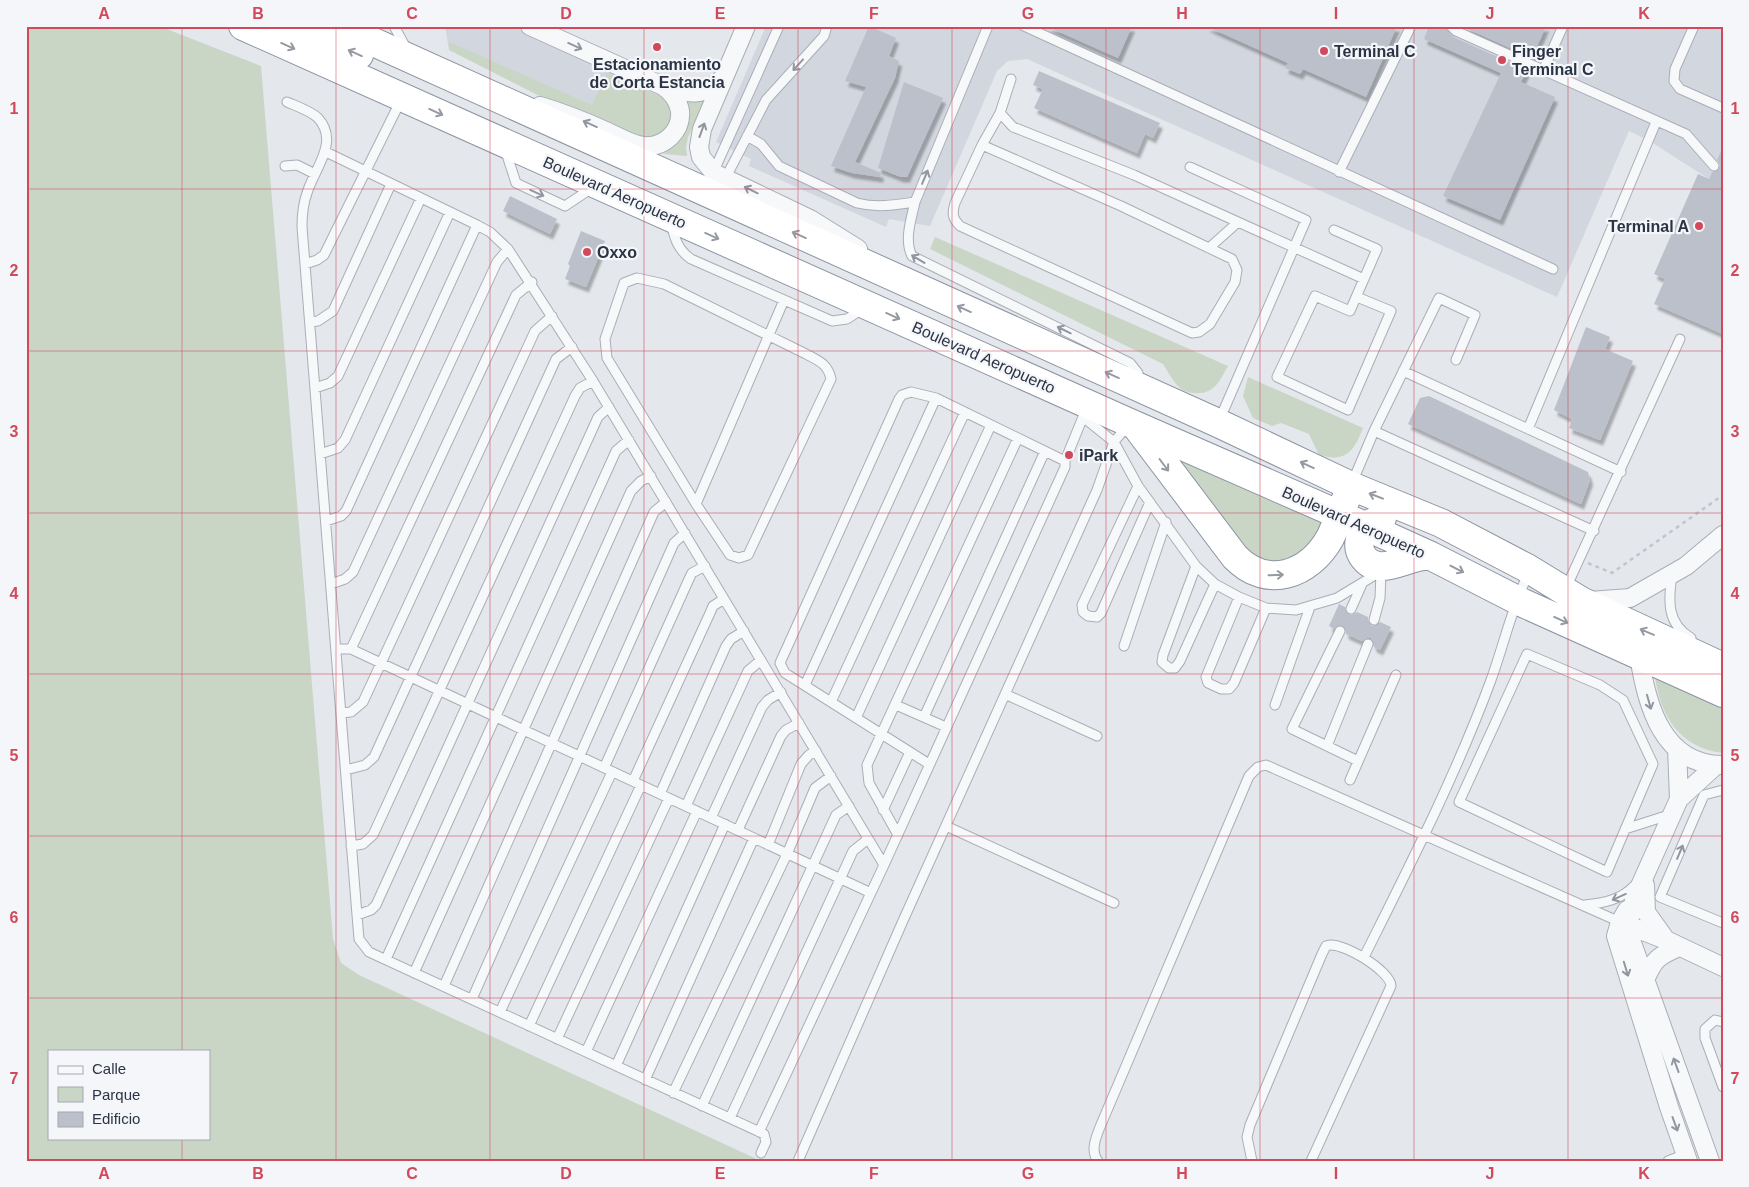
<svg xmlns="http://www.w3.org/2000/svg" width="1749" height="1187" font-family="Arial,sans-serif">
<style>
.built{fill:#d2d6de}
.green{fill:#c9d6c5;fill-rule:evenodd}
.building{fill:#bbc0ca;filter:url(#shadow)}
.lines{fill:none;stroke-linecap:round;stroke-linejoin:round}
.lane-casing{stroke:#a9aeb7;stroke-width:11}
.street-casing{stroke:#a9aeb7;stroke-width:20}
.highway-casing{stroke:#8b94a3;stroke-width:30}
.path{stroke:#c2c5cb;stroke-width:2.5;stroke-dasharray:4 4;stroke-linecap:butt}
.lane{stroke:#f7f8fa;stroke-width:9}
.street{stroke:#f7f8fa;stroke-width:18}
.highway{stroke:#fff;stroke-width:28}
.oneway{stroke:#959aa2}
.oneway2{stroke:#9196a0}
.grid{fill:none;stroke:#d1495b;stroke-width:1;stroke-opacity:0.55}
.poi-dot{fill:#d1495b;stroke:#f4f6f9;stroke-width:2}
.labels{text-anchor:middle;stroke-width:4.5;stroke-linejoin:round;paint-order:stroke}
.poi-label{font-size:16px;font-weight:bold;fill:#2b3445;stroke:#f4f6f9;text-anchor:start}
.street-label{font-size:16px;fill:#2b3445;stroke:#f4f6f9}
.neatline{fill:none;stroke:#d1495b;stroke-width:2}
.grid-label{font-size:16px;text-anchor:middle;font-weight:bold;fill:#d1495b}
</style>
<defs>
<filter id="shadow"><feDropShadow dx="3" dy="5.5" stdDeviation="1" flood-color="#0004"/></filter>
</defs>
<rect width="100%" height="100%" fill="#e4e7ec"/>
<path class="built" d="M445,26H512L669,100L667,140L449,50Z
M766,26H1723V147L1709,179L1648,140L1629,131L1557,297L1027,59L1008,61L997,71L930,226L889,219L886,227L749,166L751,159L716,142Z"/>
<path class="green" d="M26,26H159L261,66L333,939L341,963L359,975L761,1161H26ZM49,1051H209V1138H49Z
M449,42L592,105L607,73L669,100L677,115L651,146L559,106L449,50Z
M708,96L688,137L686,148L687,156L664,154L680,139V100Z
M935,237L1228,366C1219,382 1214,395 1193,393C1186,392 1181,390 1176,384C1171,378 1167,370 1163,364L930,249Z
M1248,377L1363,428C1354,451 1346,463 1319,455L1309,434L1281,423L1272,426L1253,418L1243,396Z
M1158,443L1320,520L1325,527L1311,547L1278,565L1248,559Z
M1655,676L1723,708V753C1680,748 1660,716 1655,676Z"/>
<path class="building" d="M869,26L896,38L889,56L899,61L895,78L855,162L881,173L880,177L852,173L831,166L866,87L845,81Z
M1046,26H1132L1118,58Z
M1206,26H1397L1366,97L1303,69L1300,74L1285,68L1288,63Z
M1429,26H1445L1453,37L1527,70L1521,82L1555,97L1500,220L1443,196L1501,73L1424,39Z
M1461,26H1546L1532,58Z
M1039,71L1160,123L1153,138L1145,134L1137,153L1034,108L1043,89L1033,85Z
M904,82L943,98L907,177H901L878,168Z
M1723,147V334L1654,304L1665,279L1654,274L1698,174L1709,179L1712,172L1718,170L1720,165L1717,160Z
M510,196L557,219L550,234L503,211Z
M581,231L605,241L586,287L565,279L570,266L568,264Z
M1586,327L1610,337L1605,349L1633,361L1600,440L1569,428L1572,419L1554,410Z
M1429,396L1588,472L1590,480L1581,504L1408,424L1420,398Z
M1339,604L1345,607L1348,614L1352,615L1357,612L1368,617V622L1372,626L1380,622L1391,627L1380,650L1374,647L1371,638H1367L1362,641L1346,634L1345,628L1342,625L1334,629L1329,626Z"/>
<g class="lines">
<g class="lane-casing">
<path id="lane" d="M394,26L406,48
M988,26L915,202C911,220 904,240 912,256L1130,363L1138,373V382
M1024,26L1553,269
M1451,26L1456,31L1686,134L1714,166
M1694,26L1675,69L1674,81L1680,89L1723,108
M1543,71L1563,26
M1011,79L1000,113L1013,127L1134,175L1364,279
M287,102C296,106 311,111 318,118C340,142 314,169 307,193C303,204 302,215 302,227L357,915L359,939L369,952L764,1134L766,1142L761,1153
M747,136L761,144L779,166L857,203C877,208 895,205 915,202
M982,145L1121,206L1232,259L1237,270L1235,282L1210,324L1199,332L1192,333L960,226C952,218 952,213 955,203Z
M982,145L1000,113
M505,149L516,183L565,206L592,188
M326,152L477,225L490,232L508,249L593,381L884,865
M285,166L297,165L315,174
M1190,167L1306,220L1219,421
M1339,172L1411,26
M713,173L779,26
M724,181L766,100L824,36L827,26
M671,224C675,239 678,250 691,259L832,321L847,319L864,308
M1334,230L1377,249L1350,311L1315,296L1277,377L1348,410L1391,311L1357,297
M1209,248L1237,223
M305,264L317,260L324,255L401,100
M637,278L664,284L806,354C819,361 828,364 831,379L748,555L739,558L730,555L696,504L607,358L605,339L624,283Z
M310,322L318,321L333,311L391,184
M1403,371L1621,472
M315,388L330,383L338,376L421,198
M1083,417L1114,442L1138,486L1196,566L1215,584L1239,597L1266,608L1296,610L1337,598L1380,572
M1528,429L1656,122
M1374,431L1594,531
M320,454L338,448L345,440L450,212
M1065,461L1085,412
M1352,483L1374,431L1439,298L1475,315L1456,360
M1138,486L1082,605L1083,612L1088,616L1097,617L1101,613L1150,502
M696,504L784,300
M326,521L341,516L346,511L477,225
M1196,566L1163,655L1162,662L1169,668H1175L1180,661L1215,584
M1672,575C1668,601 1667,624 1691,638
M331,584L345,579L353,572L497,262L508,249
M1566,588L1680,339
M1239,597L1206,677L1208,683L1221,689H1229L1234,683L1266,608
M1351,609L1362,584
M1374,620L1380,598L1381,572
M1340,631L1292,729L1358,761
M1124,646L1166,522
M336,649H351L871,893
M351,649L516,295L532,282
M1527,654L1600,685L1623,700L1653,764L1607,872L1459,802Z
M805,685L936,398
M1005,694L1097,736
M831,702L965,412
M896,705L946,727
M1275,705L1310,607
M341,713L351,712L363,702L535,331L552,316
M924,717L1045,451
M856,718L991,425
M1327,746L1368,644
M604,768L689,579L692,573L705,566
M346,770L365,765L374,757L556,359L572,347
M1350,780L1396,675
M633,781L710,613L713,606L724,599
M1723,790L1704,795L1660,897L1723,923
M660,794L726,646L731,639L744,631
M686,806L748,671L761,660
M883,810L910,752
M711,818L762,707L768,700L781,692
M946,826L1114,903
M1625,829L1672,814
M738,830L781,736L786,730L799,723
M898,835L869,783L867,765L1018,438
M768,845L801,764L809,755L816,751
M351,846L363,844L373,835L575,396L580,388L593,381
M1585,905C1603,903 1621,900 1634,886
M357,915L371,910L376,905L598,417L609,407
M1364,957C1409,867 1456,775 1491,680C1504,644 1512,607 1529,572
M386,959L616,451L629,440
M414,973L631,491L641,481L651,476
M444,986L654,512L666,502
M472,999L674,543L685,533
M500,1012L612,772
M1723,1022L1715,1020L1705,1029V1038L1723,1087
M529,1026L641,785
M557,1039L669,798
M586,1052L697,811
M616,1066L725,824
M645,1080L754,838
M673,1093L787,854L815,788L831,776
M702,1106L836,815L849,806
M730,1118L853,851L868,839
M759,1132L884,865L1065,467V461L936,398L911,392L902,395L899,399L780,663L785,673L929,764
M798,1161L902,923L1097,490L1114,442L1128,425
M1098,1161C1090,1151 1096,1137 1100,1127L1249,776L1258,767L1266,765L1620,922
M1252,1161L1247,1137L1250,1125L1322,954L1326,946C1339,939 1391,971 1391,986L1311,1161
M1668,1161L1686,1154"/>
</g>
<g class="street-casing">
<path id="street" d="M530,26L663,86C687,94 704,98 723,78
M746,26L702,129L699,147L701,157L714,173L810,219L858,249
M540,106C564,113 586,122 608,132C619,137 632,145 644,146C664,148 682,131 680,111C678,100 672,92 663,86
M1589,601L1630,598L1686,566L1723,535
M1639,655C1646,703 1662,766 1723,765
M1677,748L1679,799
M1645,885L1646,912L1666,940
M1627,910L1620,922L1616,936L1669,1107L1688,1161
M1620,922L1666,940L1723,967
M1645,980C1654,959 1658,956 1679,947
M1710,1161L1631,940L1628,925L1635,897L1679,799L1715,766"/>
</g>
<g class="highway-casing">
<path id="highway" d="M243,26L1130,423L1365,526L1431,556L1523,603L1723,693
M296,26L359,55
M338,26L1218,423L1351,486L1441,523L1527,568L1581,601L1723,667
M1136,426L1235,557C1267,590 1309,575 1330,538C1336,526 1340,512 1346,499
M1382,518L1365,526C1361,535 1356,545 1362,555C1378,581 1409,553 1431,556"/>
</g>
<path class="path" d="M1588,563L1612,573L1723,495"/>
<use href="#lane" class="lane"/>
<use href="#street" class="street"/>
<use href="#highway" class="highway"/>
</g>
<defs><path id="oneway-shaft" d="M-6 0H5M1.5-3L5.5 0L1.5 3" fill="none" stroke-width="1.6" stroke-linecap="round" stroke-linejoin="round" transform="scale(1.25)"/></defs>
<g class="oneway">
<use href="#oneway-shaft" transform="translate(288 46) rotate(24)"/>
<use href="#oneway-shaft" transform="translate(355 53) rotate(-156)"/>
<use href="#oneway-shaft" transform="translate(436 112) rotate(24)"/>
<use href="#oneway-shaft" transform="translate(799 235) rotate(-156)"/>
<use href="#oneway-shaft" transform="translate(712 236) rotate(24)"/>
<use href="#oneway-shaft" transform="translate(964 309) rotate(-156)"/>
<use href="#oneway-shaft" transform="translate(893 316) rotate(24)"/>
<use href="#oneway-shaft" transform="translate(1112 375) rotate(-156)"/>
<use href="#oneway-shaft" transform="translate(1164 465) rotate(53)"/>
<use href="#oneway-shaft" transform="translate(1307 465) rotate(-155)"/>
<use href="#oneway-shaft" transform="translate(1376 496) rotate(-159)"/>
<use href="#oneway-shaft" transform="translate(1457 569) rotate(27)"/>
<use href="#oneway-shaft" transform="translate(1276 575) rotate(-2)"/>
<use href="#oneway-shaft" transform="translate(1561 620) rotate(24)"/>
<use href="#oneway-shaft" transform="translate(1647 632) rotate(-157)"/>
</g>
<g class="oneway2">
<use href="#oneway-shaft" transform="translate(575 46) rotate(24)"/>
<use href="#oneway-shaft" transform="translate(798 65) rotate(132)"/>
<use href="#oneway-shaft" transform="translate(590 124) rotate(-156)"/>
<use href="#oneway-shaft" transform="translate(702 130) rotate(-70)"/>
<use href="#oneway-shaft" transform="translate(925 177) rotate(-67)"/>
<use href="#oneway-shaft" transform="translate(751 190) rotate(-154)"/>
<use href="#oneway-shaft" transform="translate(537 193) rotate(24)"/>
<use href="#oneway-shaft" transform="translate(918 259) rotate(-149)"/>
<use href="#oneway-shaft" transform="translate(1064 330) rotate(-154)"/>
<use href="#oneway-shaft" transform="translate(1649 702) rotate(74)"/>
<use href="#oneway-shaft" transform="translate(1680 852) rotate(-67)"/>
<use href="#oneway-shaft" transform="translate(1619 897) rotate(156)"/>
<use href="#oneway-shaft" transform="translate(1626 969) rotate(73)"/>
<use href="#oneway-shaft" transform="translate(1676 1065) rotate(-110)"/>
<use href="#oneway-shaft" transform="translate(1675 1124) rotate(70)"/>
</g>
<path class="grid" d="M182,26V1051M336,26V1161M490,26V1161M644,26V1161M798,26V1161M952,26V1161M1106,26V1161M1260,26V1161M1414,26V1161M1568,26V1161M26,189H1723M26,351H1723M26,513H1723M26,674H1723M26,836H1723M26,998H1723M182,1138V1161"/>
<g class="poi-dot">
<circle cx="657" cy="47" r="5"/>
<circle cx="1324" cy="51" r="5"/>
<circle cx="1502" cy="60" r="5"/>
<circle cx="1699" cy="226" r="5"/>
<circle cx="587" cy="252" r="5"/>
<circle cx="1069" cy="455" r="5"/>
</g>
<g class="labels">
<g class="poi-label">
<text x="1334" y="57">Terminal C</text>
<text x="1512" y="57">Finger<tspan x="1512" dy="18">Terminal C</tspan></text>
<text x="657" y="70" text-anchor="middle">Estacionamiento<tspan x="657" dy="18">de Corta Estancia</tspan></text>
<text x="1689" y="232" text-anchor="end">Terminal A</text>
<text x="597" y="258">Oxxo</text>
<text x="1079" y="461">iPark</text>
</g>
<g class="street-label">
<text transform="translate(615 192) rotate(24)" y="6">Boulevard Aeropuerto</text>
<text transform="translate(984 357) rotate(24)" y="6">Boulevard Aeropuerto</text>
<text transform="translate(1354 522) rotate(24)" y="6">Boulevard Aeropuerto</text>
</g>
</g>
<rect width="1749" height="1187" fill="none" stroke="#f4f6f9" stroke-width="55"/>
<rect x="48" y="1050" width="162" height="90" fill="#f4f6f9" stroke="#a4a8b1"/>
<rect x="58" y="1066" width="25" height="8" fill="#f7f8fa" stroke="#a4a8b1"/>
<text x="92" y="1074" font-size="15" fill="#2b3445">Calle</text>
<rect x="58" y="1087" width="25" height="15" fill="#c9d6c5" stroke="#a4a8b1"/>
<text x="92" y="1100" font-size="15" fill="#2b3445">Parque</text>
<rect x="58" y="1112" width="25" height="15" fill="#bbc0ca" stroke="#a4a8b1"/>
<text x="92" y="1124" font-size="15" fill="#2b3445">Edificio</text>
<rect x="28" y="28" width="1694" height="1132" class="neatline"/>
<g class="grid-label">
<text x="104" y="19">A</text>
<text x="258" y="19">B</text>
<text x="412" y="19">C</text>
<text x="566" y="19">D</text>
<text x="720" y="19">E</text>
<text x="874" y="19">F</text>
<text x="1028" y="19">G</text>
<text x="1182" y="19">H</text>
<text x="1336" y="19">I</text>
<text x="1490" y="19">J</text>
<text x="1644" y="19">K</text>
<text x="14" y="114">1</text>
<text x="1735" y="114">1</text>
<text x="14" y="276">2</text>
<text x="1735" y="276">2</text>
<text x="14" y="437">3</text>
<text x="1735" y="437">3</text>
<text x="14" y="599">4</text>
<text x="1735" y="599">4</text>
<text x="14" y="761">5</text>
<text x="1735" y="761">5</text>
<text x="14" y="923">6</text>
<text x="1735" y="923">6</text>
<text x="14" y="1084">7</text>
<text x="1735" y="1084">7</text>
<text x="104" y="1179">A</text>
<text x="258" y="1179">B</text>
<text x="412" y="1179">C</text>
<text x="566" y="1179">D</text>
<text x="720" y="1179">E</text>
<text x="874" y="1179">F</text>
<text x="1028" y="1179">G</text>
<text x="1182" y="1179">H</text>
<text x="1336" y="1179">I</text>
<text x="1490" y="1179">J</text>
<text x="1644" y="1179">K</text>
</g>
</svg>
